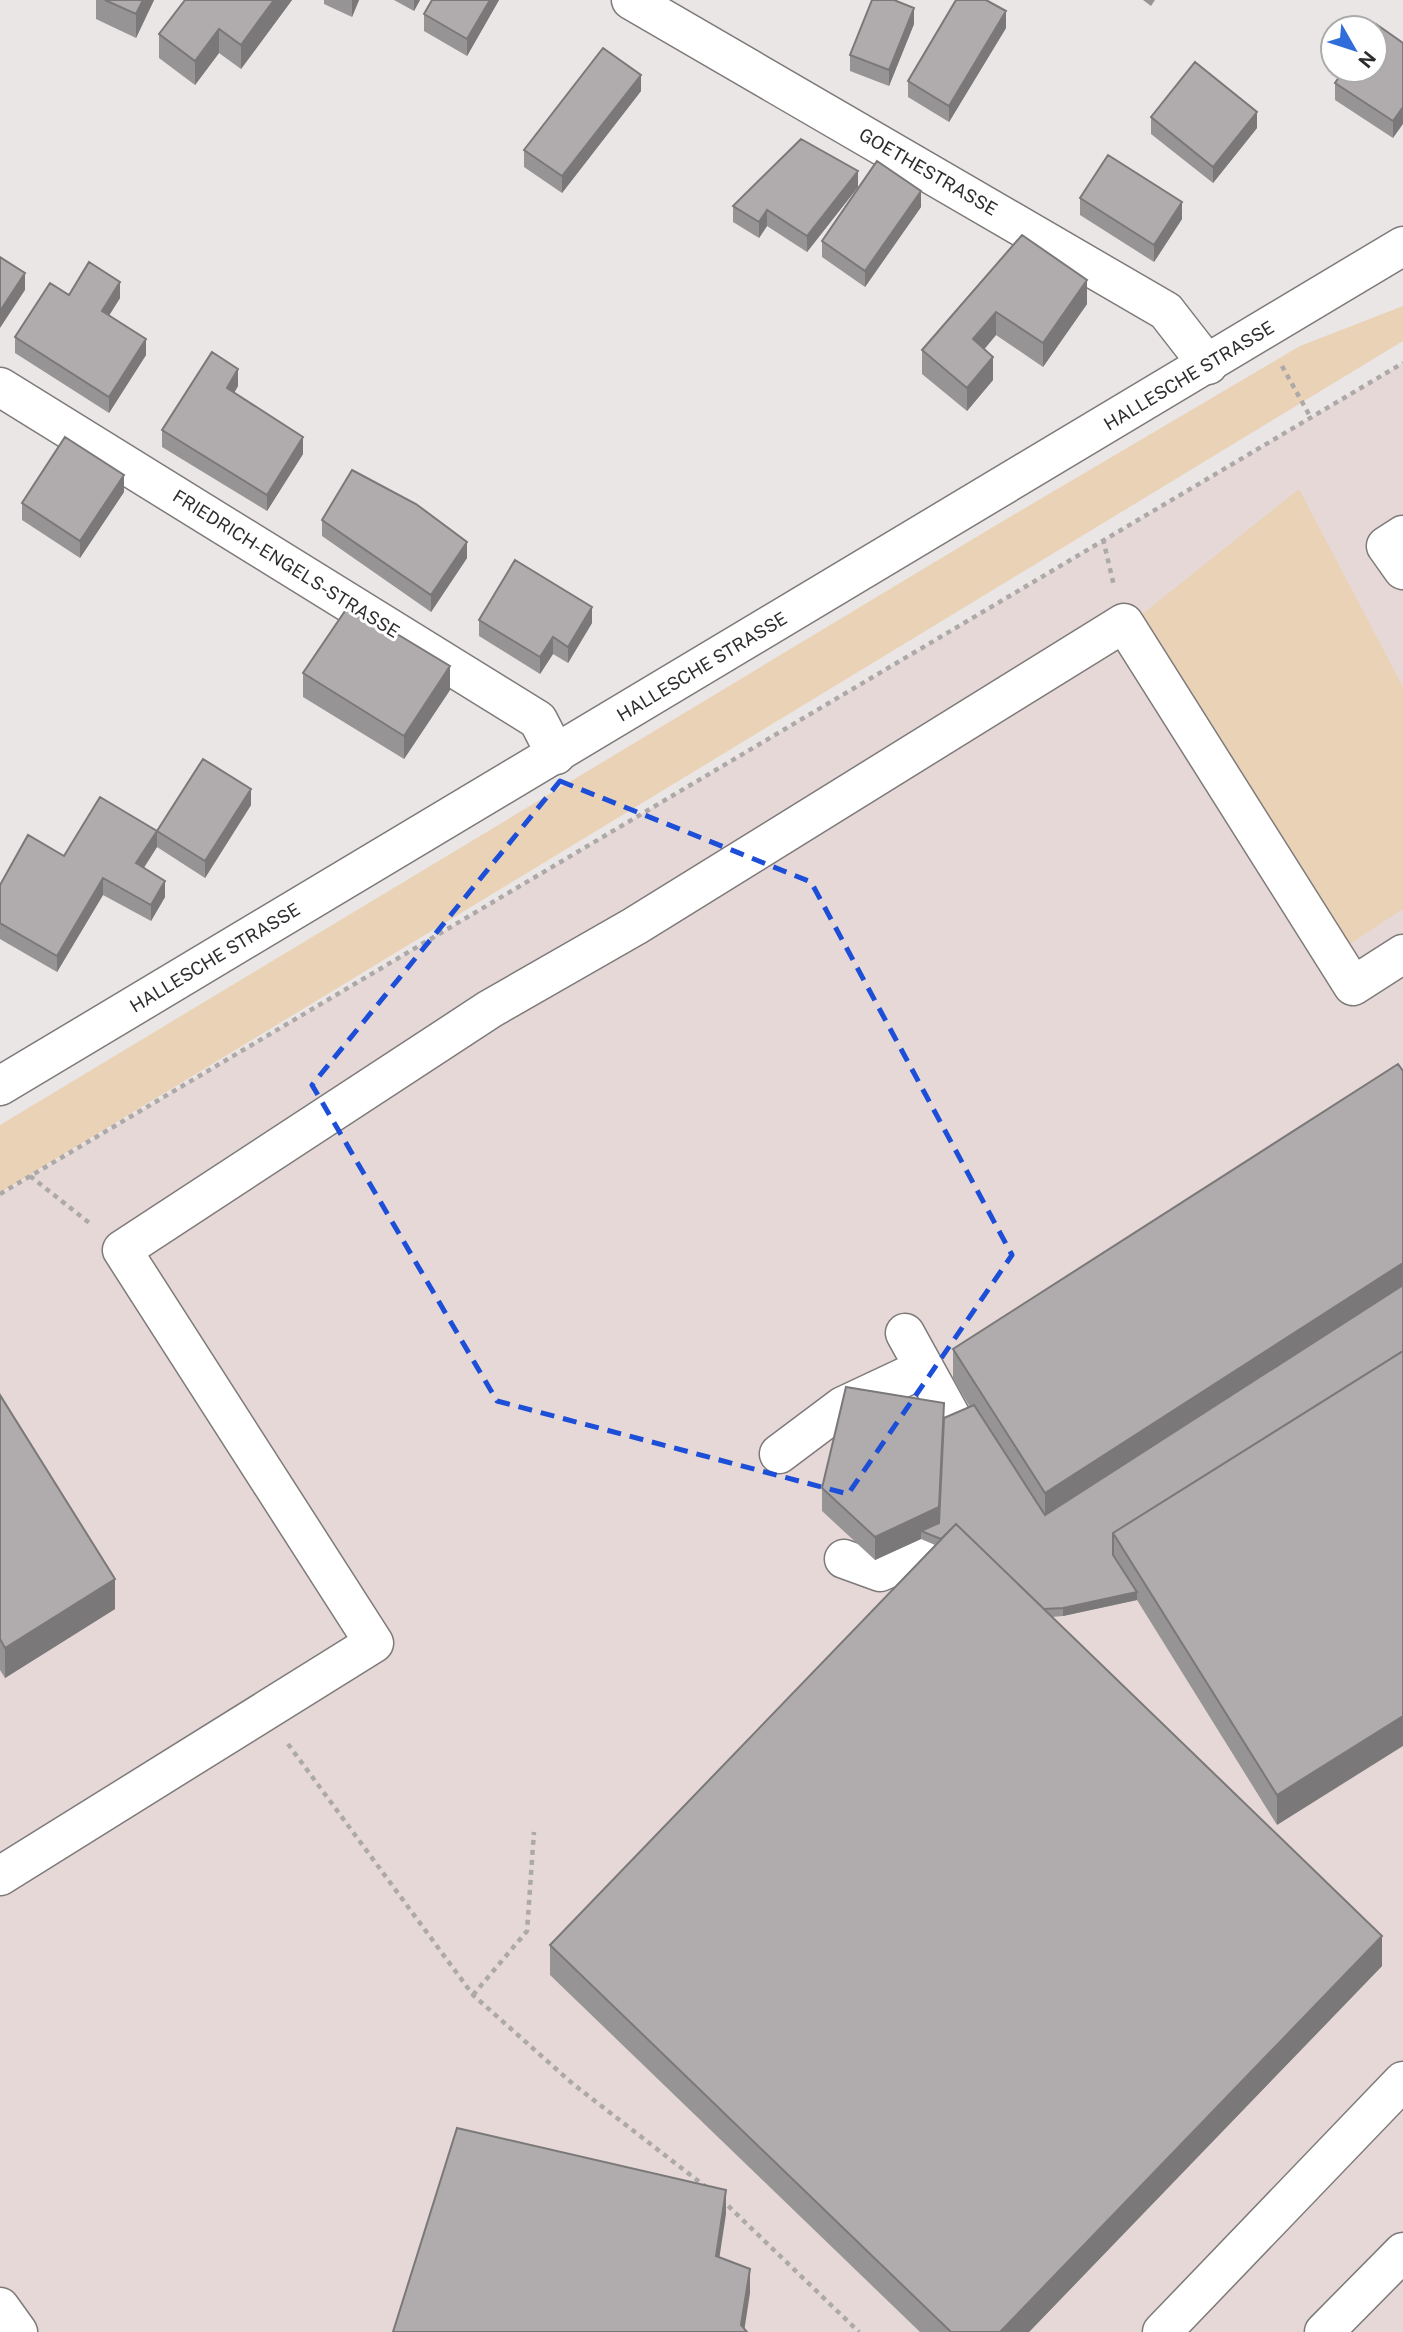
<svg xmlns="http://www.w3.org/2000/svg" width="1403" height="2332" font-family="'Public Sans',sans-serif">
<style>
.built{fill:#e5d8d7}
.green{fill:#ead2b7}
.lines{fill:none;stroke-linecap:round;stroke-linejoin:round}
.minor-casing{stroke:#7e7a7a;stroke-width:41}
.major-casing{stroke:#7e7a7a;stroke-width:41}
.path{stroke:#aca9a8;stroke-width:4.5;stroke-dasharray:5 5;stroke-linecap:butt}
.minor{stroke:#fff;stroke-width:38}
.major{stroke:#fff;stroke-width:38}
.wall{fill:#979495}
.shaded-wall{fill:#7b7879}
.building{fill:#b0acad;stroke:#7b7879;stroke-width:2}
.marked{fill:none;stroke:#1d4ed8;stroke-width:5;stroke-dasharray:14 9;stroke-linejoin:round}
.labels{text-anchor:middle;stroke-width:6;stroke-linejoin:round;paint-order:stroke}
.street-label{font-size:18px;fill:#2f2d2d;stroke:#fff}
</style>
<rect width="100%" height="100%" fill="#eae6e5"/>
<path class="built" d="M1403,363V2332H0V1194Z"/>
<path class="green" d="M1403,306V341L0,1193V1125L998,524L1300,346Z
M1299,489L1403,687V909L1333,955L1126,627Z"/>
<g class="lines">
<g class="minor-casing">
<path id="minor" d="M631,0L1166,311L1208,365
M0,387L538,720L556,755
M1403,535L1386,546L1403,570
M905,1333L975,1460
M779,1454L843,1406L924,1368
M844,1559L880,1572L953,1540L982,1541
M0,1876L374,1643L122,1250L490,1009L635,926L1124,623L1353,986L1403,954
M0,2307L18,2332
M1162,2332L1403,2081
M1324,2332L1403,2252"/>
</g>
<g class="major-casing">
<path id="major" d="M0,1086L1403,246"/>
</g>
<path class="path" d="M1282,366L1311,418
M1103,539L1114,586
M30,1176L92,1225
M0,1194L1403,363
M288,1744L473,1995L573,2084L706,2187
M473,1995L527,1931L534,1832
M721,2199L859,2332"/>
<use href="#minor" class="minor"/>
<use href="#major" class="major"/>
</g>
<path class="wall" d="M96,0H154L136,38L96,19Z
M185,0H292L241,69L219,53L195,85L159,58V34Z
M324,0H359L352,17L324,4Z
M394,0H420L414,11Z
M432,0H499L467,56L424,31V14Z
M1143,0H1155L1151,6Z
M914,24L889,86L850,71V55Z
M1006,28L949,122L908,97V81Z
M1403,43L1393,138L1335,100V83Z
M641,91L562,193L524,167V150Z
M1151,117L1257,128L1213,183L1151,134Z
M858,187L807,252L767,226L759,238L733,222V206Z
M1080,198L1182,219L1154,262L1080,215Z
M921,207L865,287L822,257V241Z
M1022,235L1087,304L1043,367L996,335L984,349L993,380L967,411L922,374V350Z
M69,295L120,298L109,315L146,355L109,413L15,353V337Z
M238,386L234,393L303,454L267,511L162,447V430Z
M124,492L80,558L22,520V503Z
M322,520L467,558L431,612L322,536Z
M479,620L592,623L568,663L553,654L540,674L479,636Z
M303,673L450,690L404,759L303,697Z
M251,805L205,878L157,847L144,868L165,897L151,921L103,895L57,972L0,939V885L64,856Z
M1398,1064L1277,1825L1137,1600L1063,1616L1052,1617L1382,1966L1029,2332H920L550,1975V1945L935,1545L921,1539L875,1560L822,1511V1488L970,1407L953,1379V1349Z
M0,1395L115,1609L5,1678L0,1670Z"/>
<path class="shaded-wall" d="M143,0H154L136,38V14Z
M274,0H292L241,69V45Z
M352,0H359L352,17Z
M414,0H420L414,11Z
M490,0H499L467,56V39Z
M914,8V24L889,86V70Z
M1006,11V28L949,122V106Z
M219,29V53L195,85V61Z
M641,75V91L562,193V176Z
M1403,107V124L1393,138V121Z
M1257,112V128L1213,183V167Z
M858,171V187L807,252V236Z
M921,191V207L865,287V271Z
M1182,202V219L1154,262V245Z
M767,210V226L759,238V222Z
M25,273V290L0,328V311Z
M1087,280V304L1043,367V343Z
M120,282V298L102,327V311Z
M996,312V335L973,363V339Z
M146,339V355L109,413V397Z
M993,357V380L967,411V388Z
M238,369V386L227,405V388Z
M303,437V454L267,511V495Z
M124,475V492L80,558V541Z
M467,542V558L431,612V595Z
M592,607V623L568,663V647Z
M553,637V654L540,674V657Z
M450,666V690L404,759V736Z
M251,789V805L205,878V861Z
M157,831V847L136,879V863Z
M103,878V895L57,972V956Z
M165,881V897L151,921V905Z
M1403,1263V1293L1045,1523V1493Z
M944,1403V1427L939,1531H921V1539L875,1560V1537Z
M115,1579V1609L5,1678V1648Z
M1137,1592V1600L1063,1616V1608Z
M1403,1716V1746L1277,1825V1795Z
M1382,1936V1966L1029,2332H1000Z
M726,2190V2214L716,2280V2256Z
M750,2269V2293L744,2332L741,2325Z"/>
<path class="building" d="M105,0H143L136,14Z
M185,0H274L241,45L219,29L195,61L159,34Z
M432,0H490L467,39L424,14Z
M872,0H894L914,8L889,70L850,55Z
M956,0H986L1006,11L949,106L908,81Z
M1376,24L1403,43V107L1393,121L1335,83L1344,70H1375V28H1373Z
M603,48L641,75L562,176L524,150Z
M1195,62L1257,112L1213,167L1151,117Z
M801,139L858,171L807,236L767,210L759,222L733,206Z
M1108,155L1182,202L1154,245L1080,198Z
M877,161L921,191L865,271L822,241Z
M1022,235L1087,280L1043,343L996,312L973,339L993,357L967,388L922,350Z
M0,257L25,273L0,311Z
M89,262L120,282L102,311L146,339L109,397L15,337L50,283L69,295Z
M212,352L238,369L227,388L303,437L267,495L162,430Z
M65,437L124,475L80,541L22,503Z
M352,470L416,504L467,542L431,595L322,520Z
M515,560L592,607L568,647L553,637L540,657L479,620Z
M349,605L450,666L404,736L303,673Z
M203,759L251,789L205,861L157,831Z
M100,797L157,831L136,863L165,881L151,905L103,878L57,956L0,923V885L28,835L64,856Z
M1398,1064L1403,1071V1263L1045,1493L953,1349Z
M1403,1285V1351L1113,1533V1555L1137,1592L1063,1608L1044,1609L956,1524L941,1539L921,1531L939,1523L944,1418L974,1405L1045,1515Z
M1403,1351V1716L1277,1795L1113,1533Z
M846,1387L944,1403L939,1507L875,1537L822,1488Z
M0,1395L115,1579L5,1648L0,1639Z
M956,1524L1382,1936L1000,2332H951L550,1945Z
M457,2128L726,2190L716,2256L750,2269L741,2325L747,2332H393Z"/>
<path class="marked" d="M560,781L811,882L1012,1255L848,1494L497,1401L312,1085Z"/>
<g class="labels">
<g class="street-label">
<text transform="translate(928 172) rotate(30)" y="6">GOETHESTRASSE</text>
<text transform="translate(1189 376) rotate(-31)" y="6">HALLESCHE STRASSE</text>
<text transform="translate(286 564) rotate(32)" y="6">FRIEDRICH-ENGELS-STRASSE</text>
<text transform="translate(702 667) rotate(-31)" y="6">HALLESCHE STRASSE</text>
<text transform="translate(215 958) rotate(-31)" y="6">HALLESCHE STRASSE</text>
</g>
</g>
<g transform="translate(1354 49) rotate(129)"><circle r="33" fill="#ffffff" stroke="#acabab" stroke-width="2"/>
<path d="M0-5L12 26L0 18L-12 26Z" fill="#306dda"/>
<text y="-10" font-size="19" font-weight="bold" text-anchor="middle" fill="#2f2d2d">N</text>
</g>
</svg>
